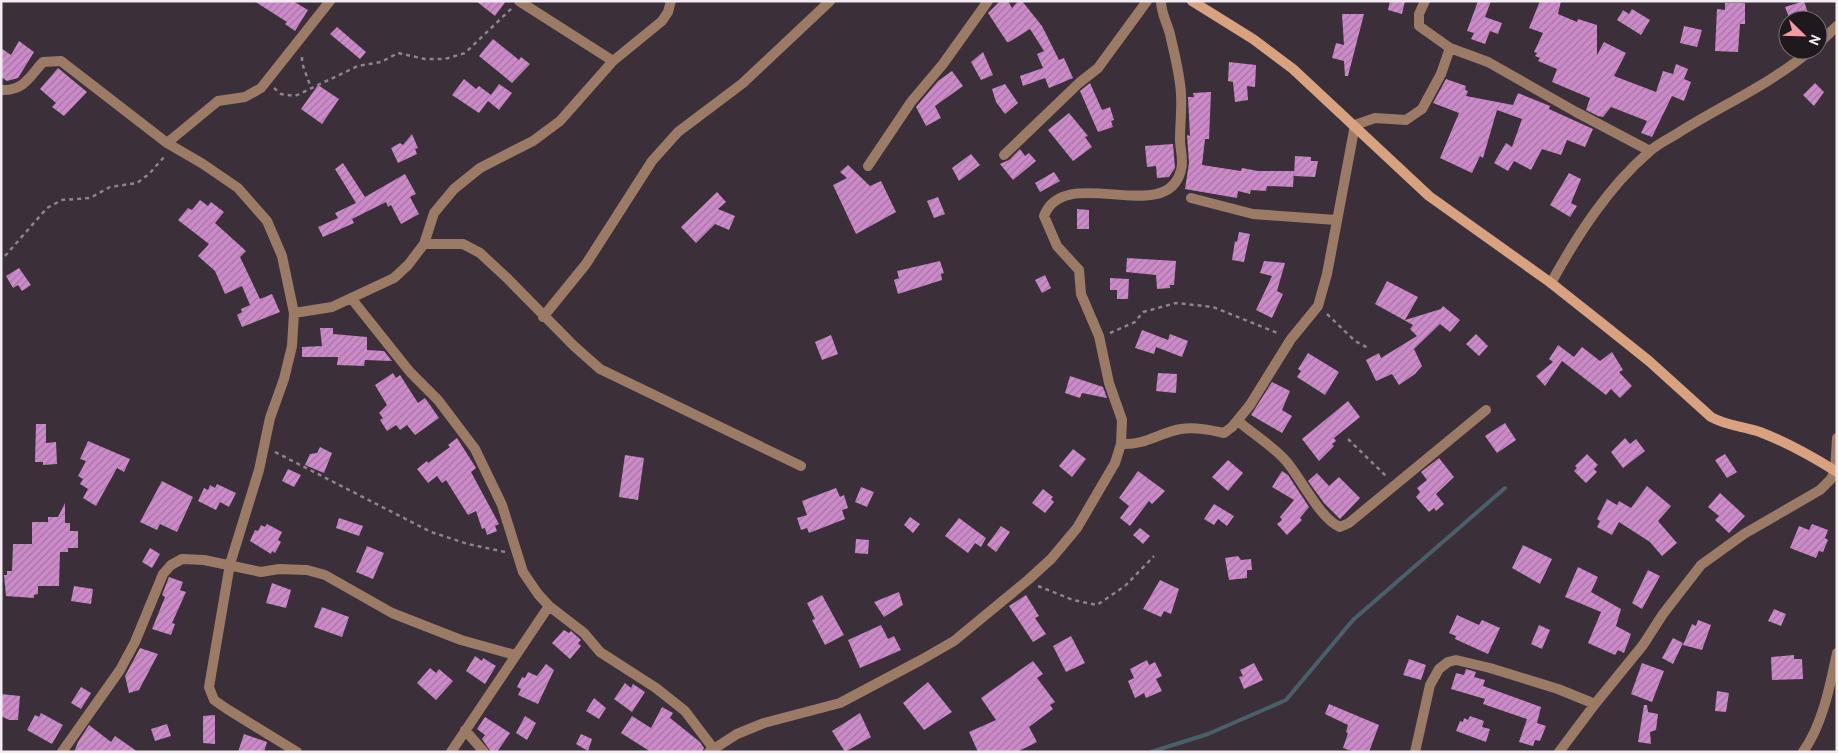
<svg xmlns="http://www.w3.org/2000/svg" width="1838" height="753" font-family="Overpass,sans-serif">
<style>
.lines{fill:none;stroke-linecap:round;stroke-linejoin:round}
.stream{stroke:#495f6a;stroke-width:4}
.building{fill:url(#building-hatch)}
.path{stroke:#8e848d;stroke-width:2.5;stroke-dasharray:4 4;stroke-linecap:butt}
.street{stroke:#9c7b66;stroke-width:10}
.secondary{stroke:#d8a281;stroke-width:10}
</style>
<defs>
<pattern id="building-hatch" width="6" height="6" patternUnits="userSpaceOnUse" patternTransform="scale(1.25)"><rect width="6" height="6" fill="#cc8ac9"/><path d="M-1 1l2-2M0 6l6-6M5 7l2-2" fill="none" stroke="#a576a3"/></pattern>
</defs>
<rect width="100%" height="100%" fill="#3b2f3a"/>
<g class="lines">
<path class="stream" d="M1151,752L1208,734L1286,700L1353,620L1505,488"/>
</g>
<path class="building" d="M254,1H293L308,10L295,31L285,24L287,22Z
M476,1H506L495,16Z
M1000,1H1008L1012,8L1018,1H1022L1042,26L1059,60L1064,58L1073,78L1049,88L1045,78L1023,86L1020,76L1043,68L1037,54L1044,51L1030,29L1009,42H1007L988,13Z
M1390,1H1405L1402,14L1388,10Z
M1478,1H1491L1485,17L1502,23L1498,34L1490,31L1485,44L1471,39L1474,33L1467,31Z
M1540,1H1561L1558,14L1577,22L1578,19L1597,25V55L1604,42L1626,53L1614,76L1656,92L1663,71L1673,74L1676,64L1688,69L1684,79L1691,82L1684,101L1672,96L1652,137L1641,133L1647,121L1611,107L1603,117L1598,116L1586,110L1590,98L1552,82L1557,69L1538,61L1540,58L1535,56L1537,53L1534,52L1543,33L1529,28Z
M1804,1L1809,16L1790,20L1785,7Z
M1725,3H1745V24H1740L1738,52L1715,51L1717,9L1725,10Z
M1632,9L1650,20L1641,35L1617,20L1623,10L1629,14Z
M1342,14H1364L1348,76H1345L1344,61L1332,58L1336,43L1344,45Z
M1684,26L1702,30L1697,47L1680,43Z
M337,27L366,52L360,59L330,34Z
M493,39L519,60L521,57L530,64L512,83L479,56Z
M19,41L34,52L18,78L7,81L1,77V48L11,55Z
M983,52L993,75L981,80L971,62Z
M1229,62L1256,65L1255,87L1247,86L1248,100L1235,102L1233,82L1228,81Z
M58,68L87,92L64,116L52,107L56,103L40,89Z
M952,71L963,86L935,106L941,118L926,126L916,107L938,81Z
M464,79L476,89L479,86L491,95L499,84L512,93L499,110L488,101L479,113L452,95Z
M1446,79L1466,86L1465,90L1468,91L1466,96L1513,105L1518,93L1550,106L1549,109L1593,129L1585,147L1567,140L1561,155L1542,149L1531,170L1514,161L1508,171L1494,163L1506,143L1512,147L1522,119L1497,110L1483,158L1480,156L1472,173L1440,158L1459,113L1433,103Z
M1090,83L1102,110L1110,107L1114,120L1111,121L1113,127L1098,132L1080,91Z
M1815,83L1824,92L1814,106L1803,95Z
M1005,84L1018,103L1005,114L996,102L992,89Z
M318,85L339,99L322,124L301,109Z
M1211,92L1209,139H1205L1202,165L1241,171L1242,168L1258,171H1294L1293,187L1267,186L1266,191L1251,190L1250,194L1238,191L1237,198L1185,189L1189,163L1187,135L1190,136L1188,97H1194L1193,93Z
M1069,113L1088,136L1085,137L1092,147L1073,161L1048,130Z
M412,134L418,148L415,149L417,154L398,163L391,148L400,143L403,145Z
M1173,144L1175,168L1169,177L1157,178L1156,166L1147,167L1145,146Z
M1020,149L1025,156L1029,153L1036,161L1013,180L1000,164L1009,160Z
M971,154L980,165L959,181L952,168Z
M1295,156L1311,157V161H1318L1315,177L1294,176Z
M343,163L365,197L405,174L416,194L410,197L419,214L401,224L391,205L388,207L386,202L352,219L354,223L323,237L318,227L338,218L335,213L356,203L335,169Z
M848,165L870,186L881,181L896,212L856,234L833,185L847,178L840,172Z
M1054,172L1060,181L1040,192L1035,183Z
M1569,173L1581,179L1571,203L1577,206L1570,217L1550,205Z
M717,192L726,202L718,209L735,216L729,230L715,224L696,243L681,227Z
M938,197L945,214L934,218L927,201Z
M200,200L208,206L211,202L224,212L215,223L246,251L240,257L260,299L272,294L280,312L242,327L237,315L242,312L241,309L250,305L242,286L225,294L215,271L198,256L209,244L178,220L188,208L192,210Z
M1077,209L1089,210V229H1077Z
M1239,232L1250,234L1244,262L1232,260L1235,241L1237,242Z
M1127,258L1176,261L1174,285H1170V288L1157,289L1156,275L1126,272Z
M940,261L944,273L941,274L942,280L898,294L894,280L899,278L897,271Z
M1264,261L1285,263L1277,291L1283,294L1272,318L1256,310L1272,276L1260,273Z
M19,268L31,285L22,291L18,285L13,288L6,276Z
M1045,275L1051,288L1042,293L1035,280Z
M1110,278L1129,279L1128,299H1117V290H1110Z
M1387,281L1418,297L1405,320L1441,309L1443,306L1460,320L1450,332L1440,324L1414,349L1422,366L1415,374L1399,385L1392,374L1376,381L1366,360L1379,353L1381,358L1417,336L1410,329L1413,325L1375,304Z
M320,328H333V334L367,337V350L384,351L392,361L365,360L364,366L337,365L338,357H302V347L322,346Z
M1142,330L1168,340L1170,334L1188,341L1182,357L1156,347L1154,354L1135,348Z
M1476,334L1488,346L1479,356L1466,344Z
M831,335L838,354L822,360L815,342Z
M1558,345L1574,357L1582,347L1600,361L1612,352L1623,370L1619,372L1632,386L1620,398L1611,389L1606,395L1562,361L1545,386L1536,376L1553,362L1549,359Z
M1308,353L1339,372L1325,395L1297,377L1301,371L1298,369Z
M393,373L396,378L400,375L418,403L425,398L439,418L415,435L407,425L400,430L396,425L387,431L380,420L383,418L379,413L387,405L375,385Z
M1158,373L1177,374L1176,393L1156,391Z
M1070,376L1103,387L1107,398L1082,393L1080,398L1065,393Z
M1272,382L1290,391L1282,410L1292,416L1282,433L1251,415Z
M1348,401L1360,417L1334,438L1336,441L1332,444L1334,446L1319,461L1302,439Z
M1505,423L1516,440L1497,453L1485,436Z
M36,424H46V443L56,442L57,464L43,465V462H35Z
M457,438L476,468L471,472L499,524L495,526L497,531L487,535L485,528L482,529L476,511L468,515L446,480L442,483L437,476L428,483L417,469L427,461L428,463L450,447L448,445Z
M1625,438L1630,444L1636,439L1645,451L1623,468L1611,452Z
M88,441L130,459L124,472L117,468L96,506L83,498L88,489L80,484L83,479L78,476L86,461L80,459Z
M320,447L332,453L324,473L305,465L310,454L317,453Z
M1073,449L1086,459L1072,477L1059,466Z
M1587,454L1598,465L1594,469L1597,472L1586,483L1574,471L1577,468L1575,466Z
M1725,454L1737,472L1727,478L1715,460Z
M625,455L644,458L638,500L619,497Z
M1439,458L1454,477L1436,494L1444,504L1436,511L1434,508L1429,512L1416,497L1420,492L1417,488L1427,480L1421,472Z
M1228,460L1243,473L1228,491L1212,477Z
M288,469L301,475L294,487L282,481Z
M1138,471L1165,491L1152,504L1149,501L1130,526L1120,518L1129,506L1119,498Z
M1282,471L1288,475L1309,507L1300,518L1302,520L1287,535L1277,524L1282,520L1280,517L1294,500L1272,487Z
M1317,473L1329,486L1339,477L1360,498L1340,519L1324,503L1308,481Z
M162,481L193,497L177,532L160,524L157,530L140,522Z
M217,484L236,493L229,507L220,502L216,510L198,501L204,488L208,490L210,485L215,488Z
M1647,486L1671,506L1658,521L1677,543L1662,556L1650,542L1619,522L1612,535L1597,527L1600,521L1597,519L1607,499L1617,505L1619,501L1631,508Z
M861,487L874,492L867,507L855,502Z
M836,488L840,497L844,495L848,508L842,510L845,519L809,533L807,528L801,530L797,518L807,515L802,501Z
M1043,489L1053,497L1051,499L1054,502L1045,513L1032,503Z
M1720,493L1745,516L1729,533L1715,520L1719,516L1708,507Z
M65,503V523H70V531H78V548H68V552H60L59,586H38V594L34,595V598L6,596L4,575H7V571H12L13,544H32V522H48V517H58Z
M1214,504L1234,516L1227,526L1218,519L1214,525L1204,519Z
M910,517L920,524L913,533L904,525Z
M339,518L363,526L359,536L336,528Z
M959,518L986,538L981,547L975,543L968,553L945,536Z
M267,524L282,532L278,540L281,542L275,553L272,551L271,554L250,541L255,530L258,531L261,525L265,527Z
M1812,524L1828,530L1825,538L1828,540L1823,552L1819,551L1816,558L1790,548L1799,526L1809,530Z
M1001,526L1010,532L996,552L987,545Z
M1140,528L1150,536L1143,544L1133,535Z
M856,539L869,540L868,554L855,553Z
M1523,545L1552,559L1540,584L1512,568Z
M367,546L384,553L373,579L356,572Z
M150,548L160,554L152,568L142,562Z
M1238,556L1241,560L1251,559L1252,570H1247V578L1229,580L1225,558Z
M1578,567L1598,577L1591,592L1621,609L1616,626L1631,634L1624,653L1618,650L1615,655L1588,643L1601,612L1565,597Z
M1648,570L1660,576L1642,609L1632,603Z
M169,577L183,582L180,590L186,592L172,623L175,624L171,635L152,629L165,597L162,595Z
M1160,580L1179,589L1171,614L1164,611L1161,617L1143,609Z
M272,583L291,590L286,608L266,603Z
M74,586L93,589L91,604L71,601Z
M899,592L903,605L884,617L874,602Z
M822,595L844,635L825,645L812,620L815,619L807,603Z
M1026,595L1039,616L1035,618L1046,634L1033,642L1009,606Z
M322,607L349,617L342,637L314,627Z
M1774,609L1786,614L1781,626L1768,621Z
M1457,615L1479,625L1482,620L1500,628L1488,654L1455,639L1456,636L1449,633Z
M1698,620L1711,625L1702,650L1683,645L1692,624L1696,626Z
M881,625L888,639L894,636L901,650L860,668L848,640Z
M1539,625L1550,630L1542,649L1531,644Z
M564,630L569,633L571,631L581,640L578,643L581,646L570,659L552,643Z
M1071,636L1085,663L1066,672L1053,646Z
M1673,638L1683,643L1673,664L1662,658Z
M140,648L158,654L139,690L129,693L125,676Z
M1794,655V659H1802L1803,679L1772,680L1771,657Z
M475,656L482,661L483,658L496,666L485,684L466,671Z
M1409,659L1426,665L1421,680L1403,675Z
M1147,660L1149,665L1155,662L1162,676L1156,679L1162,691L1146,698L1144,693L1135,698L1128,681L1134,678L1130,669Z
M1033,661L1043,674L1037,678L1055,702L1050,705L1053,709L1029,727L1037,742L1017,752H978L969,732L996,720L981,698Z
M1254,663L1263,680L1244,689L1239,677L1243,676L1240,670Z
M1642,663L1664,671L1652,702L1631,694Z
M546,664L554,670L538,704L518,695L521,689L517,687L522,677L525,678L528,672L537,676Z
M430,668L436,673L439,669L453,681L436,700L417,683Z
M1466,669L1476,672L1474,677L1485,680L1483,686L1541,707L1537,723L1546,726L1540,741L1535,740L1533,746L1519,742L1527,719L1483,704L1485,699L1451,689L1456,673L1464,675Z
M928,682L952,712L924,730L903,703Z
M625,683L631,688L633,684L645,692L632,712L614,699Z
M81,687L91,693L81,709L71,703Z
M1717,691L1729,693L1726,712L1715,711Z
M1,694L20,696L18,720H9L1,716Z
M594,698L606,708L599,719L586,711Z
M1329,704L1379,725L1369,752H1355L1343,748L1348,733L1346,732L1348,725L1325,714Z
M1644,705H1647L1648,712L1658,714L1656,730L1650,732L1651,744L1638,742Z
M662,707L673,713L670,718L700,742L704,748L702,752H651L621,733L632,716L651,728Z
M41,713L63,725L52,744L27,730L35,715L39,717Z
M860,713L871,737L845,752L832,731Z
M215,715V744L203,743V716Z
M525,716L536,723L527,740L516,733Z
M1470,716L1484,721L1482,727L1490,729L1486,742L1456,731L1460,721L1463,722L1464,718L1468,720Z
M485,717L510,733L497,752H491L482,739L485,735L477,729Z
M167,724L171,736L155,741L151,729Z
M89,725L111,742L115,736L138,752H74L78,742Z
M244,734L267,742L264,752H238Z
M581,734L592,739L588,751L576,744Z"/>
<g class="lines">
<path class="path" d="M302,57V63L311,88
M274,88L281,94L295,96L358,66L381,62L398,53L425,59H445L465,53L512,8
M5,256L47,208L62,200L90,198L110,187L137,183L149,174L165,156
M1327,314L1355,341L1368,348
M1110,333L1135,322L1143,312L1176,303L1213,307L1280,334
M1348,439L1387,477
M275,452L431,532L468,544L505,552
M1038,586L1073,600L1097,605L1125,586L1154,556"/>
<path class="street" d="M519,1L613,61
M1425,1L1419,14V26L1450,48
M1818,44L1837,26
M1,90C24,91 29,77 43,62L61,61L167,143L203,164L238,188L267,221L282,256L294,313L292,346L284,379L270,418L259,470L230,564L209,687L214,700L227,709L297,752
M167,143L218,101L245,97L261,88L330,1
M1004,155L1079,83L1098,68L1147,1
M868,166L911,102L943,64L988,1
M1191,198L1253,214L1336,220
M424,244H463L480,253L507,278L574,346L600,369L801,466
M1551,283C1577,236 1608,187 1649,152C1657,144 1669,139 1678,133C1722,105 1771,84 1811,50
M351,298L410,372L438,400L475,449L502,505L523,572L538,594L549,606L584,633L600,652L656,688L685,711L713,748
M294,313L332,307L394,278L408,265L424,244L434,213L454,189L480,168L533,141L560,121L613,61L662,21L668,12L671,1
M543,317L586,264L652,161L678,132L743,83L830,1
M1238,421C1253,434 1273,446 1286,461C1301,478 1320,519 1340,527L1349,523L1486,410
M1121,444C1147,445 1158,433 1181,429C1196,427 1210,430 1224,433L1232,427L1250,405L1291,339L1318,306L1327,274L1355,125L1375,118L1406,120L1422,109L1441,74L1450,48L1488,62L1576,112L1650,151
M465,730L484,752
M62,752L120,670L135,642L163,574L171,565L182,559L204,560L261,572L279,569L307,570L325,575L392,613L461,640L515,655
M451,752L549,606
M709,752L737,734L764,723L840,703L921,660L954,641L1028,580L1051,559L1077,528L1115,463L1121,444L1122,420L1109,383L1099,336L1081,294L1079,270L1057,246L1044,216C1064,162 1167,228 1181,170C1184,161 1180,149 1180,140C1180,124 1182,109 1181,94C1180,74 1174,53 1170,34C1167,23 1161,13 1161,1
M1415,752L1430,685L1439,669L1448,662L1456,660L1490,668L1558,689L1595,704
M1559,752L1595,704L1643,645L1663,614L1701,565L1744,534L1820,490L1831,479L1835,471L1837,438
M1803,752C1823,724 1830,685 1837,653"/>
<path class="secondary" d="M1192,1L1253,39L1293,69L1429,196L1551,283L1604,325L1649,361L1711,417C1727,426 1743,426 1760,432C1786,442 1813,457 1837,472"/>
</g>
<rect width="1838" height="753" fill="none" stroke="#f3ebf2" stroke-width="5"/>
<g transform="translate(1803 35) rotate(113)"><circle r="24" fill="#1f191e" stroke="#746d73"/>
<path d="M0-4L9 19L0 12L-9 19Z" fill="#f49aa3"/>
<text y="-8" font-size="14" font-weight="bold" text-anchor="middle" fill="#f3ebf2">N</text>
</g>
</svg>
